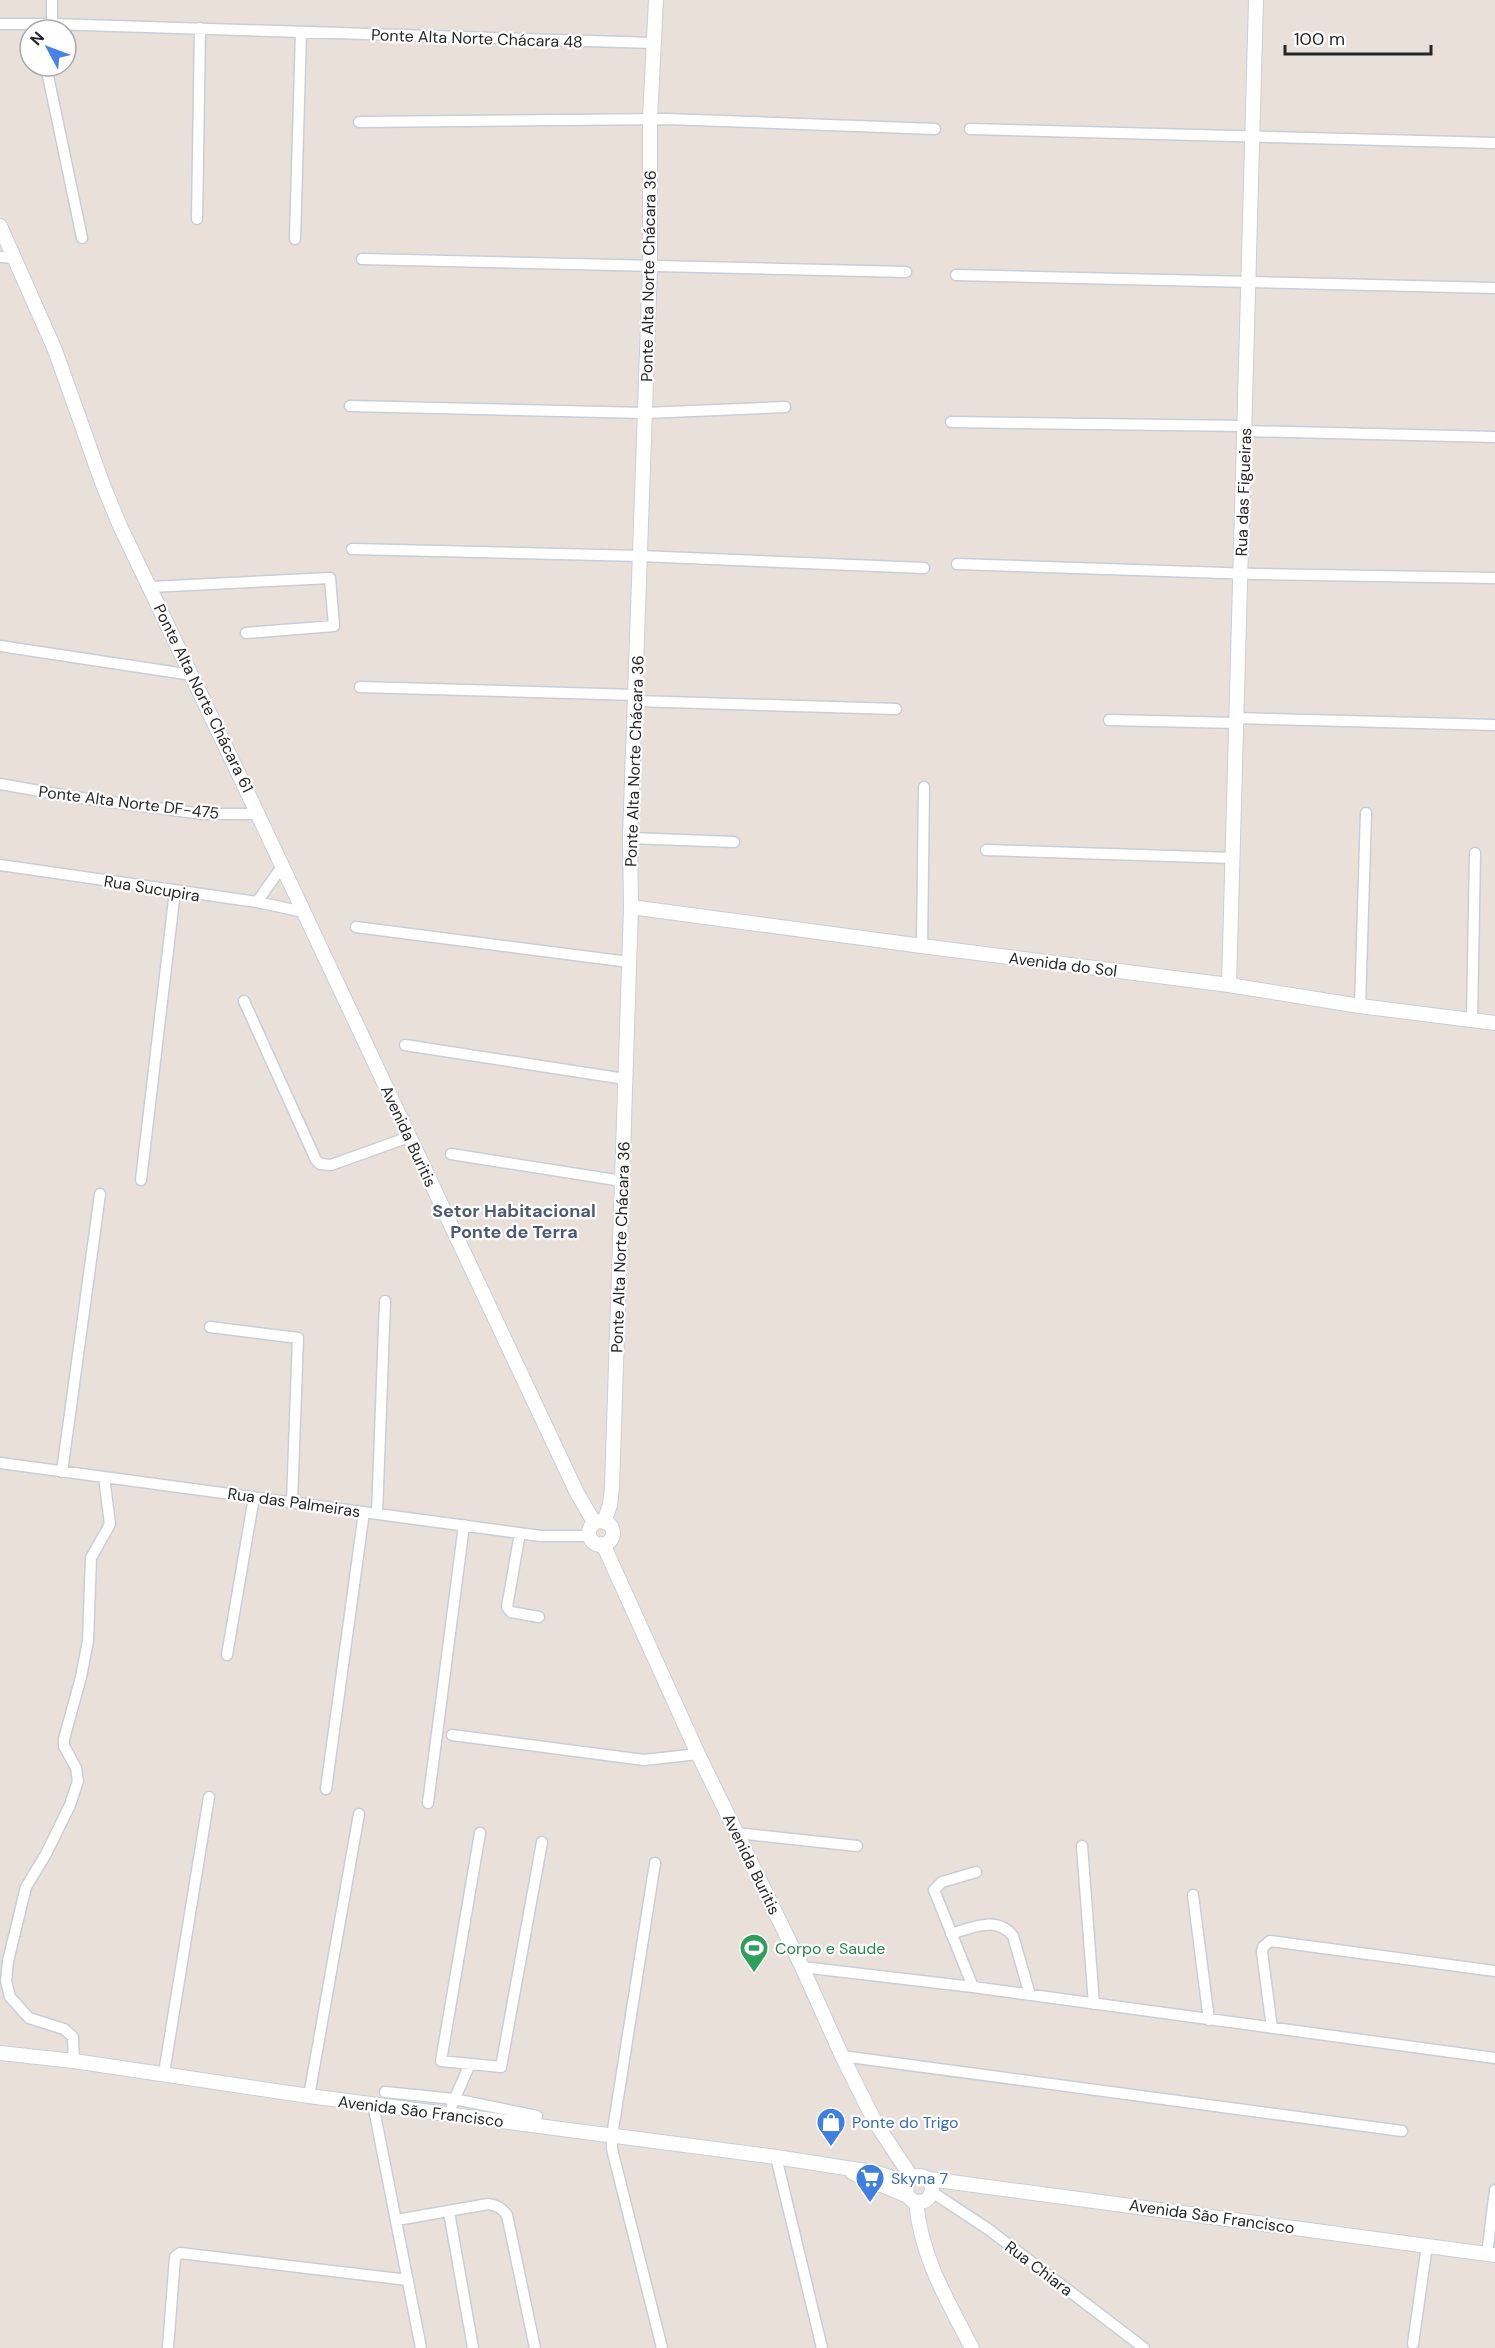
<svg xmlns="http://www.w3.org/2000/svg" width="1495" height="2348" font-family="'DM Sans',sans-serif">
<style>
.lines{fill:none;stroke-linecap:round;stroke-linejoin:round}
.street-casing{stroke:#c8ced8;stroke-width:13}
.secondary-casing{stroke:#c8ced8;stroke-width:16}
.street{stroke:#fff;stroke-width:10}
.secondary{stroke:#fff;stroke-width:14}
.labels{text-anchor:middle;stroke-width:4.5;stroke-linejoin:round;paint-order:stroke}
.street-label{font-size:16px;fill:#272727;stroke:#fff}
.leisure-label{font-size:16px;fill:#27864d;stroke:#fff;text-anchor:start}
.shop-label{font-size:16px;fill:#366cbe;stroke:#fff;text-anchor:start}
.neighbourhood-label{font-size:18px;font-weight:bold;fill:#4c5a73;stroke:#fff}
</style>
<rect width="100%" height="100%" fill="#e9e0da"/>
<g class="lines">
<g class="street-casing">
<path id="street" d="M0,24H52L654,43
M52,24V0
M46,66L82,238
M359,122L667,119L935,129
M970,129L1495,143
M197,219L200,28
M295,239L301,32
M0,257L15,258
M362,259L906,272
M956,275L1495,288
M350,406L645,413L785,407
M951,422L1245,426
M1245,431L1495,437
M352,549L640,556L924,568
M957,564L1254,574L1495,578
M150,587L330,578L334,626L246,633
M0,646L192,675
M360,687L636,695
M636,701L896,709
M1236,718L1495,725
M1109,720L1236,723
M0,784L73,797L203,814H259
M630,838L734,842
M986,850L1232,858
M0,865L257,902L304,912
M257,902L283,865
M356,927L629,962
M922,946L924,787
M244,1001L316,1160L320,1164L331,1165L409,1137
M1360,1006L1366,813
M1472,1020L1475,853
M405,1045L625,1079
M451,1154L622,1181
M141,1180L175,891
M210,1327L298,1338L292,1502
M0,1463L541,1536H588
M62,1472L100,1194
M377,1514L385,1301
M520,1533L507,1607L511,1612L539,1617
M227,1655L254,1497
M452,1735L644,1760L698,1754
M326,1789L364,1512
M428,1803L464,1525
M480,1833L441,2061L501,2067L542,1842
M737,1833L857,1846
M1082,1846L1094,2004
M655,1863L612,2136V2149L662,2348
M1193,1895L1209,2020
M951,1934C972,1927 997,1916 1013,1936L1030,1995
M802,1967L973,1987L1495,2058
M973,1987L934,1890L942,1882L976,1872
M1272,2028L1262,1952L1263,1947L1270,1941L1495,1971
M842,2056L1402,2131
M74,2061L73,2037L64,2029L29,2018L10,1997L6,1981L8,1961L26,1887L46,1854L70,1805L78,1781L76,1768L64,1746V1739L81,1677L88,1641L91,1558L110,1524L104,1477
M164,2073L209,1797
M385,2092L454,2099L537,2116
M309,2096L359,1814
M373,2104L421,2348
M452,2105L470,2064
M776,2157L822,2348
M932,2192L988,2229L1144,2348
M449,2212L473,2348
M397,2220L488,2204C497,2205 501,2208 507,2215L535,2348
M1487,2254L1495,2190
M1413,2344L1427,2245
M168,2348L175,2257L180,2253L408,2280"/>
</g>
<g class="secondary-casing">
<path id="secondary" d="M0,226L55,350L103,485L120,526C275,847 425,1170 577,1493L594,1522
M631,907L922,946L1229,985L1360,1006L1495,1023
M1229,985L1256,0
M589 1533a12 12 0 1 1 24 0a12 12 0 1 1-24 0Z
M604,1522L610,1505L612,1487L631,907L630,838L650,266V119L656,0
M603,1544L698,1754L802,1967L842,2056L875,2122L912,2178
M0,2053L74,2061L309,2096L776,2157L878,2173L907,2183
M853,2173L908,2196
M906 2189a13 13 0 1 1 26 0a13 13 0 1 1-26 0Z
M929,2179L1495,2255
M916,2202C921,2257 947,2300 972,2348"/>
</g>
<use href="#street" class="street"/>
<use href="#secondary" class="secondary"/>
</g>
<defs>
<g id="stadium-pin" transform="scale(1.5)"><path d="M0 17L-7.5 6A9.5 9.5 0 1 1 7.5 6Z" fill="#2e9e5b" stroke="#fff"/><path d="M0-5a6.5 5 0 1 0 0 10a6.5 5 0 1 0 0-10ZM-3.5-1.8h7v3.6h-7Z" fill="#fff"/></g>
<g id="shop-pin" transform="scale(1.5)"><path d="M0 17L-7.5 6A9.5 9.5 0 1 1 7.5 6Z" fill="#3f7fe0" stroke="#fff"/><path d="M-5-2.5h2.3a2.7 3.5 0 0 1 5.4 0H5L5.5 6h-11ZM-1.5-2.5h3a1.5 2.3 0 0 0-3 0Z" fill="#fff"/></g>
<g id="supermarket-pin" transform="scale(1.5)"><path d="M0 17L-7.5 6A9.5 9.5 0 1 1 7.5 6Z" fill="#3f7fe0" stroke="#fff"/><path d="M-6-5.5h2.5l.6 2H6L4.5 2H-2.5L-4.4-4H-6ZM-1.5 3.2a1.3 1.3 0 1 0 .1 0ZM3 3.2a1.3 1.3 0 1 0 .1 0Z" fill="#fff"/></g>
</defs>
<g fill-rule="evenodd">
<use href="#stadium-pin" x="754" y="1948"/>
<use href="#shop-pin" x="831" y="2122"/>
<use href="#supermarket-pin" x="870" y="2178"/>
</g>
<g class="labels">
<g class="street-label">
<text transform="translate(477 38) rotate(2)" y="6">Ponte Alta Norte Chácara 48</text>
<text transform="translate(648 276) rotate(-89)" y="6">Ponte Alta Norte Chácara 36</text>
<text transform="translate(1243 492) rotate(-88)" y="6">Rua das Figueiras</text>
<text transform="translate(204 698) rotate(64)" y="6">Ponte Alta Norte Chácara 61</text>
<text transform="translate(634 761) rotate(-88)" y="6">Ponte Alta Norte Chácara 36</text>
<text transform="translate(129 802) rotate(7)" y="6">Ponte Alta Norte DF-475</text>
<text transform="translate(152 888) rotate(9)" y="6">Rua Sucupira</text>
<text transform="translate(1063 964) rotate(7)" y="6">Avenida do Sol</text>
<text transform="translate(409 1136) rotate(65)" y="6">Avenida Buritis</text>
<text transform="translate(620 1247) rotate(-88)" y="6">Ponte Alta Norte Chácara 36</text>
<text transform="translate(294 1502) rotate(8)" y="6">Rua das Palmeiras</text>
<text transform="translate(752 1864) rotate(64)" y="6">Avenida Buritis</text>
<text transform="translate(421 2111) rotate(7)" y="6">Avenida São Francisco</text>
<text transform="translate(1212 2216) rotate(8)" y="6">Avenida São Francisco</text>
<text transform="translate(1039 2268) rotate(37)" y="6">Rua Chiara</text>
</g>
<g class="leisure-label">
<text x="775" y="1954">Corpo e Saude</text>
</g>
<g class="shop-label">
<text x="852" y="2128">Ponte do Trigo</text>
<text x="891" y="2184">Skyna 7</text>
</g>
<g class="neighbourhood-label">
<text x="514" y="1217">Setor Habitacional<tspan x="514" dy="21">Ponte de Terra</tspan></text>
</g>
</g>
<g transform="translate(48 48) rotate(311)"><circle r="28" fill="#ffffff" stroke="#a9a9a9" stroke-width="1.5"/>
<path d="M0-4.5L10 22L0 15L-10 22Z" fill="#4882e8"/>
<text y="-9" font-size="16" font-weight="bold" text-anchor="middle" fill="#272727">N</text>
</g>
<path d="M1285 45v9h146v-9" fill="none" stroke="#272727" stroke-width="3"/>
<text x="1294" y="45" font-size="18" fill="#272727" stroke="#ffffff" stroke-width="4.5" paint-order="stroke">100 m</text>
</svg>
